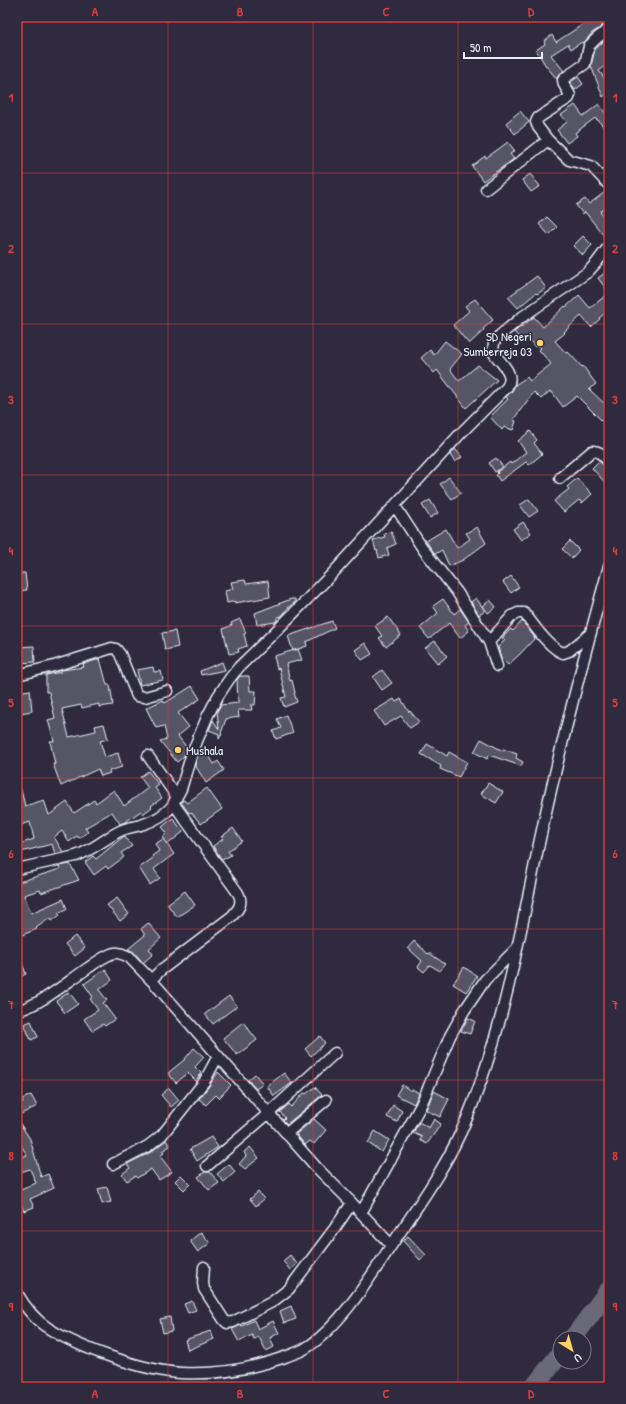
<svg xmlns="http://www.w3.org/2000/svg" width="626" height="1404" font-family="'Patrick Hand',sans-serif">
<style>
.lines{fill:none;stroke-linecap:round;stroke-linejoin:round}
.river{stroke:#696978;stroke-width:19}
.building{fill:#575565;stroke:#e8f1f8}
.minor-casing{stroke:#e8f1f8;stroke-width:13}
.minor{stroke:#2f2a3d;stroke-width:10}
.grid{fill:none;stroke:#d83c3d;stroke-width:1;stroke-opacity:0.55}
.poi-dot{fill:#ffd166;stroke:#2f2a3d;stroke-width:1.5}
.labels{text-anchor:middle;stroke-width:3;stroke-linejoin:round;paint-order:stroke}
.poi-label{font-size:13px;fill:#e8f1f8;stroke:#2f2a3d;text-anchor:end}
.neatline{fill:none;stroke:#d83c3d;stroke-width:1.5}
.grid-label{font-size:13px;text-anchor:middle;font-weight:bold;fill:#d83c3d}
</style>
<rect width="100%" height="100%" fill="#2f2a3d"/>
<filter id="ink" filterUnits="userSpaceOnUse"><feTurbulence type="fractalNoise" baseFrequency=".025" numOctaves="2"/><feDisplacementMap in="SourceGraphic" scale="8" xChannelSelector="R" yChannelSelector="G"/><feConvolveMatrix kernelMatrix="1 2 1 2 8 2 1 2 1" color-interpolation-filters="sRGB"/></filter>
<g filter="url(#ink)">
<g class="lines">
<path class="river" d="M573,1338L609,1290
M534,1387L560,1354"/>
</g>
<path class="building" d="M584,17H596L603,26L592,33L583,44L582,42L571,49L568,44L551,55L564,71L558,75L557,79L546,66L536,50L545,44L544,41L552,35L556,42L579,27L587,21Z
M609,37V63L599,71L609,84V92L603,97L591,66L595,49Z
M578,77L583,84L575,90L570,82Z
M599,104L609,118V134L598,120H597L595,118L575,133L577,136L567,143L557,130L567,122L561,115L575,105L583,116Z
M520,111L529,122L515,134L506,123Z
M508,142L515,151L510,154L514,159L483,181L472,166L485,156L486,158Z
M530,174L540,186L531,192L522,180Z
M605,192L609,197V205L600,212L609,223V232L604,236L585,212L583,214L576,205L585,199L589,204Z
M547,217L557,227L549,235L539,224Z
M583,236L592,245L583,255L573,246Z
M609,270V293L598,278Z
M537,276L546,288L537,294L536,293L518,308L508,297Z
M609,293V310L599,318L600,319L591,327L581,316L564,332L565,333L555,341L566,353L568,352L582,367L583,366L596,384L589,389L609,408V428L577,396L563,407L552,392L551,393L550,391L541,399L534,392L513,420L516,421L513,430L504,427L502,430L490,417L508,399L506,397L512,391L515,385L527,377L530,381L551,364L539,350L541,348L537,345L535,347L528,338L523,342L514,332L534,317L543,327L565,306L566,307L579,295L590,308Z
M475,299L493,320L483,329L484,330L469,344L453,325L469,311L465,306Z
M445,341L462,354L450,369L459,381L478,365L497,380L466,408L437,370L434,373L421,358L430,350L434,355Z
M530,431L537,440L534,443L542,454L529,465L526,462L500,481L496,475L498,473L497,472L510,462L511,464L526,452L518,441Z
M455,449L462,457L455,462L450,455Z
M496,458L503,467L495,472L489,463Z
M599,461L609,470V487L592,468Z
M449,477L461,493L452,499L440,484Z
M577,478L592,494L582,503L579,500L564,512L554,501L569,489L567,487Z
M529,499L538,511L529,517L520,505Z
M430,500L438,513L430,518L422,505Z
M523,522L531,533L521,540L513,529Z
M477,527L486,543L463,560L449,566L442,550L435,554L426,541L446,529L457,548L470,539L466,533Z
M391,531L396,544L387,548L389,555L379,558L377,550L376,551L373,540L385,537L384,534Z
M570,541L579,550L572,558L562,549Z
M17,573H25L27,590L17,591Z
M511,576L519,587L511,593L503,582Z
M245,580L246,584L268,581L270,597L235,603V601L227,603L225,591L233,589L231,582Z
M476,598L485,611L479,615L471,602Z
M291,599H295V602L288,608L282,616L277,617V620L275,622L257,625L255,613Z
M443,599L454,614L460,609L469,622L465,625L469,631L460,638L449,623L429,639L420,628L438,613L433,606Z
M490,600L496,607L488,613L483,606Z
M388,617L401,635L386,647L379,638L382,636L375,626Z
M240,619L246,633L244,634L247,646L238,649L239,652L229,654L223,629L232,625L231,623Z
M332,621L335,628L306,642L307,646L293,651L288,636Z
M522,621L535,638L520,654L508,665L501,658L498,647L505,640L502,638L511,629L513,631Z
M175,631L178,647L165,650L162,633Z
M435,641L447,656L438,664L425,648Z
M365,643L372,654L362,660L355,650Z
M34,646L35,662L17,663V647Z
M298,649L302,660L286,664L290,681L292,680L295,693H294L297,702L284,707L281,698L286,697L279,668L277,669L274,656Z
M100,659L107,685H110L113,705L99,707V704L82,708L81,705L62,709L69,737L96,731L95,726L104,724L108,739L100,741L105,757L118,753L122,767L109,771L110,773L101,776L98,769L61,786L53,764H55L50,741H54L48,720L55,718L49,692H46V675L61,672L62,670L84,667L83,664Z
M222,662L225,670L201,675L200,671Z
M153,667L154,672L161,671L163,680L140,685L137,670Z
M382,670L392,683L382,690L373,677Z
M240,676H249L250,691H256L255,705H251L252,710H238L239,717L226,719L221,733L222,735H221L219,739V734L209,730L213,720L219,729L217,711L221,705L238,703L237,680Z
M192,686L200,699L178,713L189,727L178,736L187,748L184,756L177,762L160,741L167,739L164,726L156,728L146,708L163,700L165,703Z
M30,690L32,711L20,713L17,692Z
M394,699L396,702L401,699L409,712L410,711L419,722L410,728L401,716L384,726L374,711Z
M286,715L293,733L276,739L273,731L281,728L277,719Z
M481,739L503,751V749L517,754L516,758L523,762L521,766L489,755L487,759L474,752Z
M427,744L447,756L449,752L467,762L459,777L440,769L441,766L421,754Z
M206,751L214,764L218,761L224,770L206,783L195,765L198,755Z
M148,771L159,785L155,788L162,798L151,806L152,807L143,814L141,811L125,822L120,824L112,812L85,828L88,832L79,838L77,836L69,842L62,831L54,837L63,852L55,854L52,844L17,853V845L34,839L30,822L17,826V786H20L25,806L44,800L49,815L67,802L74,813L94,800L96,803L114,790L124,806L148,788L140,777Z
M488,783L503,792L496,803L481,794Z
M207,788L222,809L201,824L191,812L189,813L181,802L184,800L187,803Z
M173,818L183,832L168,844L163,837L167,833L162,827Z
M233,828L242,841L228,851L231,855L222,860L213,846L223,839L221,837Z
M124,836L132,846L121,853L124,857L108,869L106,866L94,875L85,862L93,856L96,859Z
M163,839L174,854L154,869L160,878L150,885L139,868L153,858L152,856L159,851L155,844Z
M70,864L79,880L41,893L40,890L24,895L31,913L63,899L67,909L58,913L60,915L52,921L50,918L36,928L37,929L17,937V879L19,882L60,869L59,866Z
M185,891L195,905L177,917L167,904Z
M117,898L129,914L120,921L107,905Z
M148,923L161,938L149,949L153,954L143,963L134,952L128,949L145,935L141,929Z
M75,936L85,948L75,956L65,944Z
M414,941L428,954L429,953L445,964L440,971L430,965L424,972L418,967L422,961L408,948Z
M17,952H18L26,974L17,978Z
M464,967L477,976L466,992L453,984Z
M105,969L112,980L99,990L107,1000L103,1003L115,1019L105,1026L103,1024L92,1031L84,1019L98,1010L90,999L93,997L84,984Z
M69,992L78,1004L65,1013L56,1001Z
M229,996L237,1006L213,1024L205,1014Z
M468,1018L475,1021L470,1034L461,1031Z
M31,1021L38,1037L31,1040L24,1024Z
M243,1022L257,1040L237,1055L223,1038Z
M320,1036L325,1043L311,1056L305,1049Z
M194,1048L204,1057L195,1067L201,1073L196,1081L188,1073L176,1083L168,1073L184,1060Z
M218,1072L231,1085L219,1098L216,1095L206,1105L199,1099L209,1086Z
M284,1073L292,1083L274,1096L267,1086Z
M255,1074L263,1084L256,1089L248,1080Z
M402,1085L411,1091L412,1089L419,1093L414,1104L396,1095Z
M315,1087L322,1095L287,1124L283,1120L285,1118L280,1112L289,1104L291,1107L304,1093L306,1094Z
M169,1088L179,1100L171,1107L161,1095Z
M434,1091L449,1099L440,1117L426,1110Z
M31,1095L37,1106L17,1116V1105L23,1102L22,1099Z
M393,1105L402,1111L397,1122L387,1117Z
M17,1119L30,1139L41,1177L48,1174L54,1188L30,1199L34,1207L24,1211L17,1197V1192L36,1183L30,1169L17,1173V1159L27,1155L17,1139Z
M314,1119L326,1130L314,1144L310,1141L305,1145L296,1134Z
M434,1119L441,1124L427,1144L420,1140L422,1137L413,1133L419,1122L429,1128Z
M375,1131L389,1140L382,1152L368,1143Z
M211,1137L218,1147L197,1161L190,1149Z
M166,1140L170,1146L162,1151L164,1153L160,1156L172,1172L159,1180L151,1169L137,1178L135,1176L127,1181L122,1174L130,1168L127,1164L151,1152Z
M250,1147L259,1158L245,1169L239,1164L246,1156L244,1152Z
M229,1164L235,1172L224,1182L217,1174Z
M205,1172H210L219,1183L209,1190L198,1177Z
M181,1175L190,1184L184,1190L175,1181Z
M107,1187L111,1202L102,1204L98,1189Z
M258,1192L264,1199L256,1206L250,1199Z
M201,1232L210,1243L198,1252L190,1241Z
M408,1236L426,1255L420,1260L403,1241Z
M290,1255L297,1264L290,1270L283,1261Z
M192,1301L196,1310L188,1313L184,1304Z
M291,1306L296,1319L284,1323L280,1311Z
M170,1317L172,1331L163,1333L160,1319Z
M254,1320L258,1329L273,1321L279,1333L270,1338L274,1347L266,1351L259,1337L254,1339L252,1335L239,1342L232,1329L241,1325L242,1326Z
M210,1331L214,1339L188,1350L185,1340Z"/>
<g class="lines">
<g class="minor-casing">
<path id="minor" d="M609,29L597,38L589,46L585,64L566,77L563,80L564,85L570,95L569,98L538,118L536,122L538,127L548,140L569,160L591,166L609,185
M486,189L548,140
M560,478L592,451C600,450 604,457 609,462
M395,506L423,549L457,592L489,642L497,666
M489,642L512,616L518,613H524C535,626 548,647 563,653L569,651L591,633
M17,675L54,666L112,648L116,649L120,654L137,696L145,697L167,691
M148,756L177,797
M17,869L76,856C93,850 104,839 120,831C126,828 133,827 141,825C155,821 165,815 174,804
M17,1011C43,1003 66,983 88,968C95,963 103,957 111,954C117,951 123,954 129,957L152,981
M287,1133L326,1100
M113,1164L148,1146L162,1135L204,1082L218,1056
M207,1166L269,1113L335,1053
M361,1213L421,1105L450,1036L464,1011L485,980L517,948
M391,1245L350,1201L317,1168L153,982V978L161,970L231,917C238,910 244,903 238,893L176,807L174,802L181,789L192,753L208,715L218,696L230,678L239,667L280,627L332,574L461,433L507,387C516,373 500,363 493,352L494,342L498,337L522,317L588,272L597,262L609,246
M204,1267L203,1283L204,1289L224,1320L227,1323L233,1322L272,1302L289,1289L335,1228L352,1203
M17,1293C25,1307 35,1320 48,1328C79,1348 144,1371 181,1373C217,1375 251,1369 285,1357C292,1354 300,1352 306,1348C339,1327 368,1281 389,1249C417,1207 448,1165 467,1118C504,1029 520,933 540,839C560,747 584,656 609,566"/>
</g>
<use href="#minor" class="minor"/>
</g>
</g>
<path class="grid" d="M168,17V1387M313,17V1387M458,17V1387M17,173H609M17,324H609M17,475H609M17,626H609M17,778H609M17,929H609M17,1080H609M17,1231H609"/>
<g class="poi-dot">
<circle cx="540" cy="343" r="4"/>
<circle cx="178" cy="750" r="4"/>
</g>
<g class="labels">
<g class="poi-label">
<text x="532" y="341">SD Negeri<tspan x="532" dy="15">Sumberreja 03</tspan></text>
<text x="186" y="755" text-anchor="start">Mushala</text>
</g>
</g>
<rect width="626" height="1404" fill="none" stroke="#2f2a3d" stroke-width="44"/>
<g transform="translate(572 1350) rotate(143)"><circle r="19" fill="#2f2a3d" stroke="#797a88"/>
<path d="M0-3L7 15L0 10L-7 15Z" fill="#ffd166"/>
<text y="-6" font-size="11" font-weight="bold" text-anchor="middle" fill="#e8f1f8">U</text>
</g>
<path d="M464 52v6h78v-6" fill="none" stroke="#e8f1f8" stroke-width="2"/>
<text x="470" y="52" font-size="12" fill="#e8f1f8" stroke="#2f2a3d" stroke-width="3" paint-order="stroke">50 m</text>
<rect x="22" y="22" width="582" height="1360" class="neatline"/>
<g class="grid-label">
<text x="95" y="16">A</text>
<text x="240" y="16">B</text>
<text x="386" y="16">C</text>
<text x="531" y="16">D</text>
<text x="11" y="102">1</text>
<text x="615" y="102">1</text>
<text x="11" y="253">2</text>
<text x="615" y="253">2</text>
<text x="11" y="404">3</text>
<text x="615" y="404">3</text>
<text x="11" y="555">4</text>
<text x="615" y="555">4</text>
<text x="11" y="707">5</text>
<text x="615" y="707">5</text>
<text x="11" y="858">6</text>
<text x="615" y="858">6</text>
<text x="11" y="1009">7</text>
<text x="615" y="1009">7</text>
<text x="11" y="1160">8</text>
<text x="615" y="1160">8</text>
<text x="11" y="1311">9</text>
<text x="615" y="1311">9</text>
<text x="95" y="1398">A</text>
<text x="240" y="1398">B</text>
<text x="386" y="1398">C</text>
<text x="531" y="1398">D</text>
</g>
</svg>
